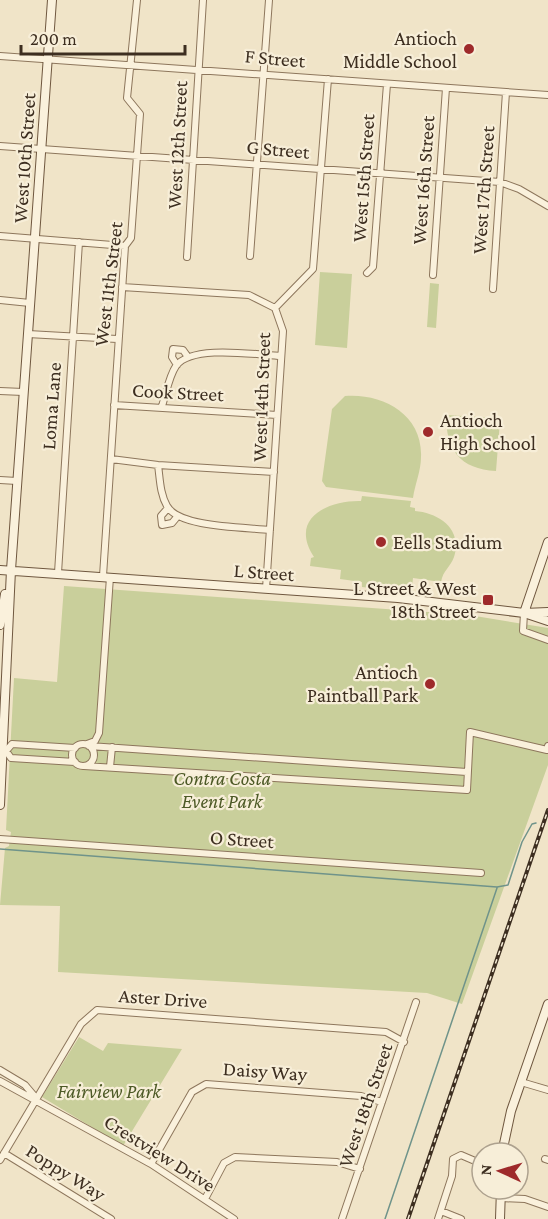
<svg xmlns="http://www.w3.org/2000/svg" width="548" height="1219" font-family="'Crimson Pro',serif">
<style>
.green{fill:#c9cf9b}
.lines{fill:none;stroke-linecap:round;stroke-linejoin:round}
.stream{stroke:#6f938a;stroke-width:1.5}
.street-casing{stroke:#8d765c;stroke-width:8}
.secondary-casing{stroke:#6f573f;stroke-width:10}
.street{stroke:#faf1dc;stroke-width:6}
.secondary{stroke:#faf1dc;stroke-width:8}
.rail-casing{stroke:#3d2e20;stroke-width:4}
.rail{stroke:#f7eed8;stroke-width:1.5;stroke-dasharray:4.5;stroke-linecap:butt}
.poi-dot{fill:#9e2a2b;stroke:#f7eed8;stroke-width:2}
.labels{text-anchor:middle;stroke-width:4.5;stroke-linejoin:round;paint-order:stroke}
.poi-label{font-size:20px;fill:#3d2e20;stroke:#f7eed8;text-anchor:end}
.street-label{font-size:20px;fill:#3d2e20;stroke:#f7eed8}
.park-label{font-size:20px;font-style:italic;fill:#4d5a26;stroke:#f7eed8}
</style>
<rect width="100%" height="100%" fill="#f0e4c8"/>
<path class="green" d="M320,272L352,274L347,348L315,345Z
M430,283L439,284L436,328L427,327Z
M345,396C382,393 423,414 421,457C421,471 415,484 413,498L326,487L322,481L332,409Z
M446,415L496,418L500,421L496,471C460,469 446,450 446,415Z
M362,496L411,501L410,507L415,508V511C439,513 463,529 454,557C450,568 443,570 441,582L413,578L412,588L391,585L390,590L362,587V582L340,579L341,570L310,566L311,558L314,557C288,517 330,500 361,501Z
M64,586L469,615L548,628V765L462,1004L427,993L58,972L60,906L0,905L5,848L9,846L11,832L6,830L14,678L57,682Z
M79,1037L103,1051L108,1043L182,1049L123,1146L42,1097Z"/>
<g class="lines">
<path class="stream" d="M0,849L497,887L508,885L522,842L532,824L536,823
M385,1219L497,888"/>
<g class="street-casing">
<path id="street" d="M0,56L548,95
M0,146L500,182L519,189L548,206
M0,236L125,246
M250,256L269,0
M187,257L203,0
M367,273L373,267L387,84
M433,275L446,88
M122,287L249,295L275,308
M493,289L506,92
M0,300L30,303
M28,334L117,339
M177,365L172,357L173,349L183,350L188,357
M0,391L23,392
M114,405L277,415
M162,406C166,394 169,376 176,366C192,344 257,355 281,356
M111,459L158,465L274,472
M158,465C160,479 160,494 167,506C179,528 246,527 270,530
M0,480L17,481
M168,508L161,516L162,525L172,523L177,517
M58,573L79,242
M103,576L125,246L131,238L140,114L127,98L137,0
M266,589L283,331L275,308L313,269L328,79
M524,613L523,631L548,640
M87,744L95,741L99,733L110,577
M72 755a11 11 0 1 1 22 0a11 11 0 1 1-22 0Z
M89,746L467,772
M75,762L11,758L6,751L12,744L75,748
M84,766L467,790L470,732L547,750L548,746
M110,767L112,747
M0,839L481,873
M0,1070L25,1085L36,1098
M0,1081L151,1164L234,1219
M521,1082L548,1090
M4,1153L111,1219
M545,1159L548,1160
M0,1160L81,1024L97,1010L386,1032L404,1042
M151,1164L192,1092L206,1084L361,1096L382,1102
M501,1198L525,1199L548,1207
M205,1199L224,1163L235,1157L337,1162L360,1169
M441,1211L461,1219
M342,1219L416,1002
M438,1219L452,1176L453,1159L461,1155L482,1164"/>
</g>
<g class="secondary-casing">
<path id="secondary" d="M0,570L398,598L524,613L548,612
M524,613L548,542
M527,614L548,621
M0,625L5,594
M0,805L11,570L52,0
M502,1153L511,1111L548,1004
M500,1219L501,1189"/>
</g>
<use href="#street" class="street"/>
<use href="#secondary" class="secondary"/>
<g class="rail-casing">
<path id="rail" d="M408,1219L548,810"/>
</g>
<use href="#rail" class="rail"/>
</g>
<g class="poi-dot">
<circle cx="469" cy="49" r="6"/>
<circle cx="428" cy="432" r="6"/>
<circle cx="381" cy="542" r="6"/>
<rect x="482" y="594" width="12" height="12" rx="3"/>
<circle cx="430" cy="684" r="6"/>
</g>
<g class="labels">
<g class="poi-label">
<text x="457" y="45">Antioch<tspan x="457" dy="23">Middle School</tspan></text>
<text x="440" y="427" text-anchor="start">Antioch<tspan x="440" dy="23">High School</tspan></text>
<text x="393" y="549" text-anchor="start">Eells Stadium</text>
<text x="476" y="595">L Street &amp; West<tspan x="476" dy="23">18th Street</tspan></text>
<text x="418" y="679">Antioch<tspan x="418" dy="23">Paintball Park</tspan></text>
</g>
<g class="street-label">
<text transform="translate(275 58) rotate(5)" y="7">F Street</text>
<text transform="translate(177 145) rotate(-87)" y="7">West 12th Street</text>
<text transform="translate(278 149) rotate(5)" y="7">G Street</text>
<text transform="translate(24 158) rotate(-86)" y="7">West 10th Street</text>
<text transform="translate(363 178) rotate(-86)" y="7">West 15th Street</text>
<text transform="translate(423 180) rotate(-86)" y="7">West 16th Street</text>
<text transform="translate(483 190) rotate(-86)" y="7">West 17th Street</text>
<text transform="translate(108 284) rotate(-83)" y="7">West 11th Street</text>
<text transform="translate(178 392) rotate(3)" y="7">Cook Street</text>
<text transform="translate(261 397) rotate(-88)" y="7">West 14th Street</text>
<text transform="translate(51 406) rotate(-86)" y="7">Loma Lane</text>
<text transform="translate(264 572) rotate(4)" y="7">L Street</text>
<text transform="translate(242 839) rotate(4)" y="7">O Street</text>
<text transform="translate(163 998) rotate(4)" y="7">Aster Drive</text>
<text transform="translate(265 1071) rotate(4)" y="7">Daisy Way</text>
<text transform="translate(365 1105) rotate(-71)" y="7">West 18th Street</text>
<text transform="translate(160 1153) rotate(32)" y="7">Crestview Drive</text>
<text transform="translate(66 1172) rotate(32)" y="7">Poppy Way</text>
</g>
<g class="park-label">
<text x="222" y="785">Contra Costa<tspan x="222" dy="23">Event Park</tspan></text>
<text x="109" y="1098">Fairview Park</text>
</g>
</g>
<g transform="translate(500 1171) rotate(274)"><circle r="28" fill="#f7eed8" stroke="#ada18e" stroke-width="1.5"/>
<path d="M0-4.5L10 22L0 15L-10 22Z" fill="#9e2a2b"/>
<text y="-9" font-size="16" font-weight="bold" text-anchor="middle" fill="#3d2e20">N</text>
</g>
<path d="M21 45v9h164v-9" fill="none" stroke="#3d2e20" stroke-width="3"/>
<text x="30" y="45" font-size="18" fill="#3d2e20" stroke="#f7eed8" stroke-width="4.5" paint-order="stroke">200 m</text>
</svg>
